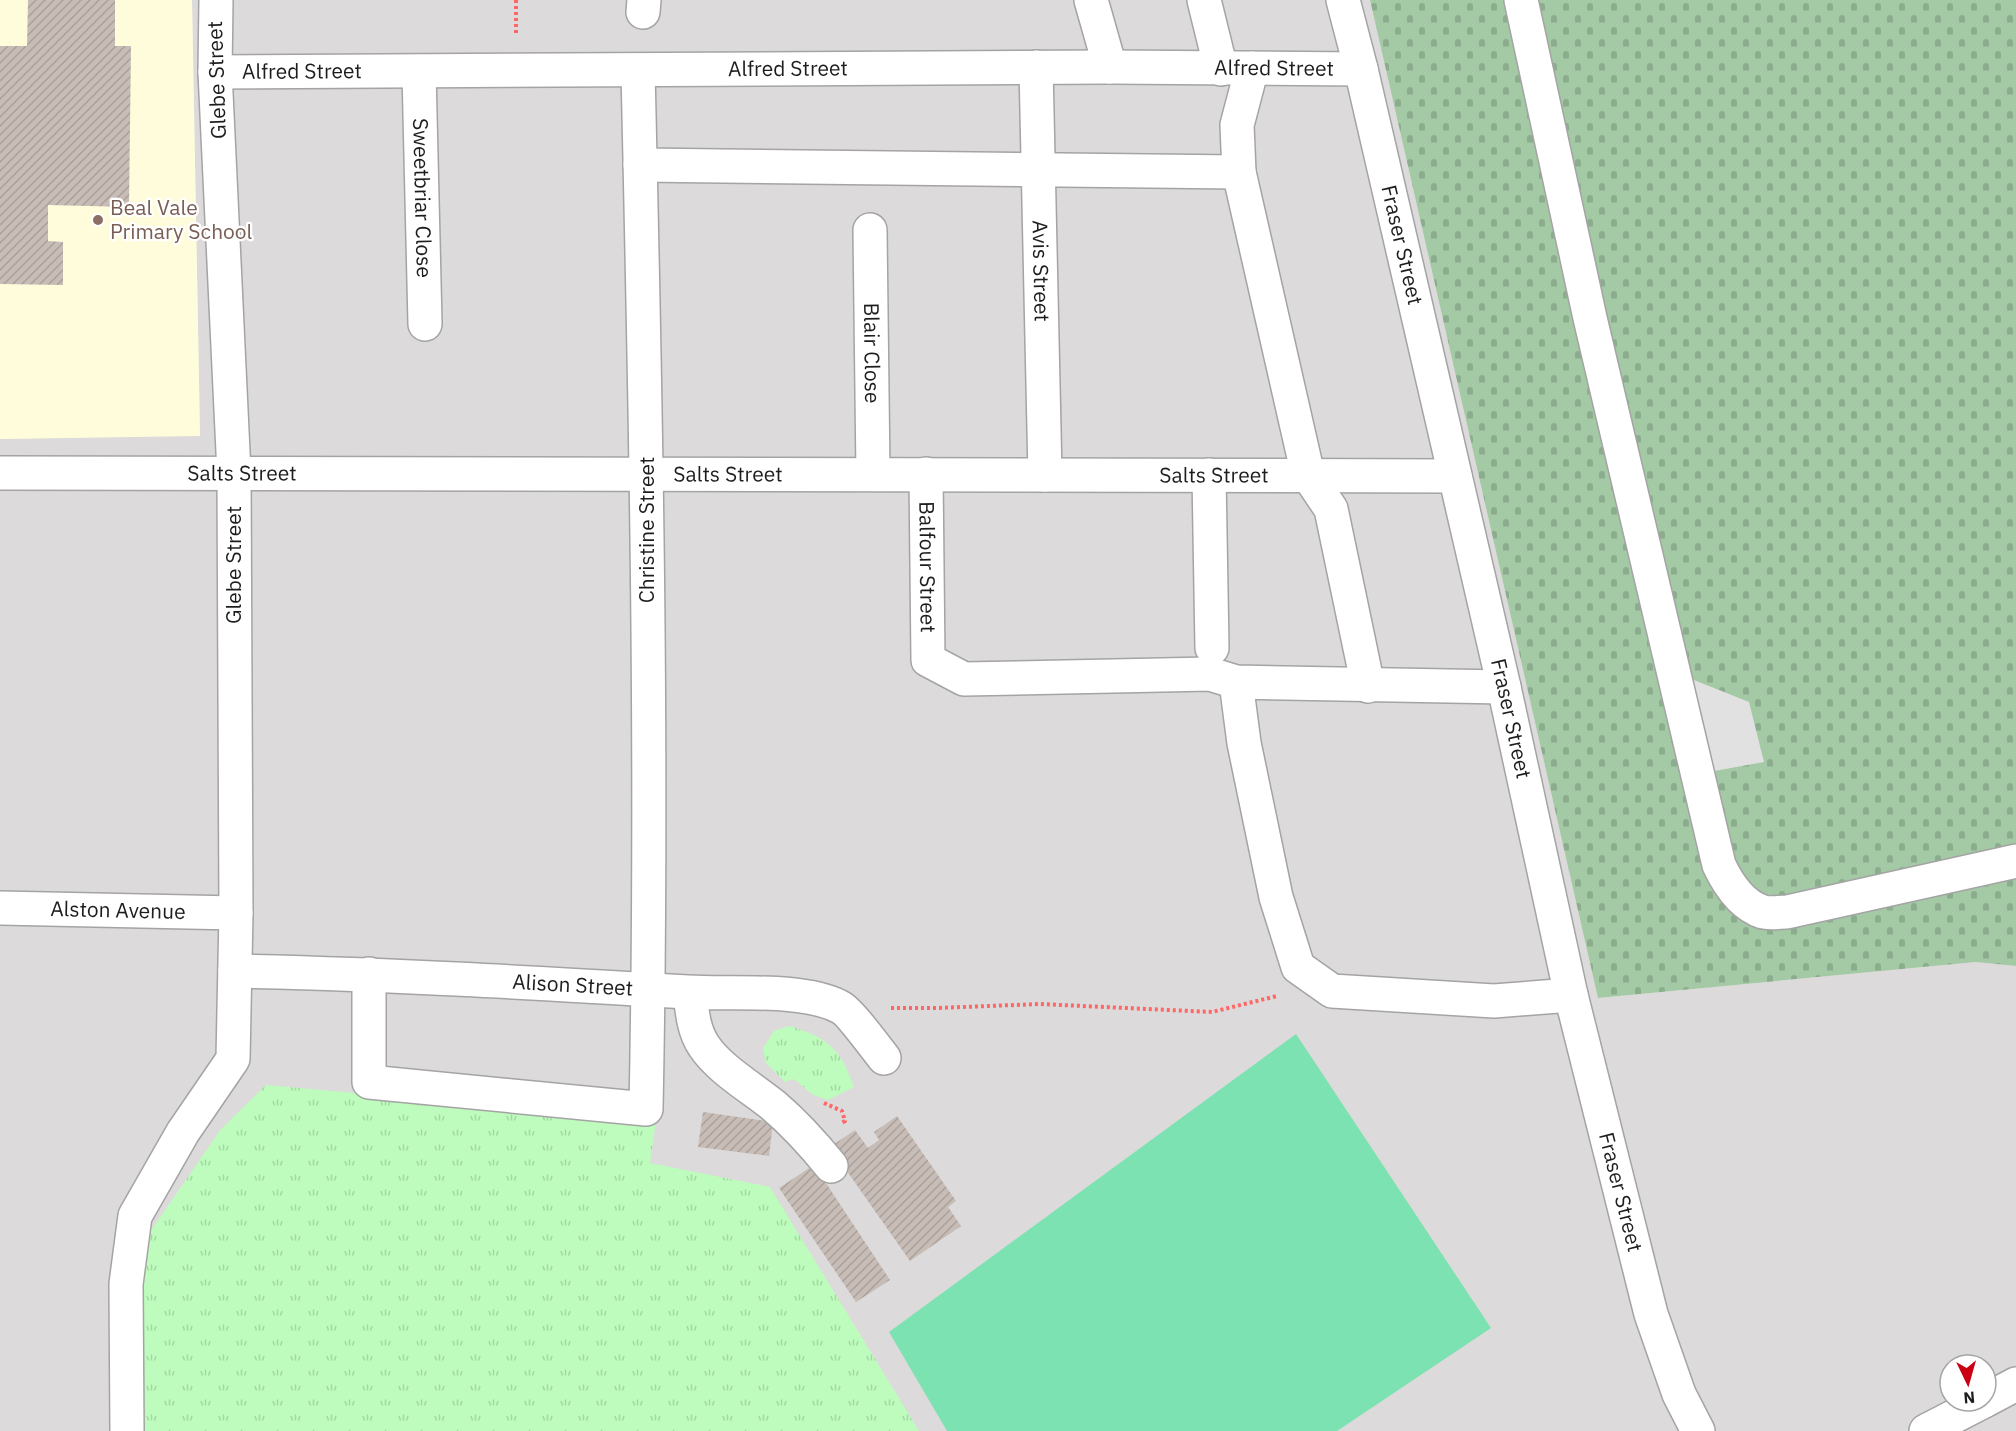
<svg xmlns="http://www.w3.org/2000/svg" width="2016" height="1431" font-family="'IBM Plex Sans',sans-serif">
<style>
.residential{fill:#dcdada;fill-rule:evenodd}
.education{fill:#fffcdc}
.cemetery{fill:url(#cemetery-stones)}
.park{fill:url(#park-tufts)}
.pitch{fill:#7de2b2}
.parking{fill:#e1e1e1}
.building{fill:url(#building-hatch)}
.lines{fill:none;stroke-linecap:round;stroke-linejoin:round}
.minor-casing{stroke:#a4a4a4;stroke-width:36}
.path{stroke:#ff6664;stroke-width:4;stroke-dasharray:3 3;stroke-linecap:butt}
.minor{stroke:#fff;stroke-width:33}
.education-dot{fill:#8d6e63;stroke:#fff;stroke-width:2}
.labels{text-anchor:middle;stroke-width:4.5;stroke-linejoin:round;paint-order:stroke}
.street-label{font-size:21px;fill:#1d1d1d;stroke:#fff}
.education-label{font-size:21px;fill:#785e54;stroke:#fff;text-anchor:start}
</style>
<defs>
<pattern id="cemetery-stones" width="16" height="16" patternUnits="userSpaceOnUse" patternTransform="scale(1.5)"><rect width="16" height="16" fill="#a3c9a5"/><path d="M2 7V4a2 2 0 0 1 4 0v3zM10 15v-3a2 2 0 0 1 4 0v3z" fill="#8cac8e"/></pattern>
<pattern id="park-tufts" width="24" height="20" patternUnits="userSpaceOnUse" patternTransform="scale(1.5)"><rect width="24" height="20" fill="#befcbd"/><path d="M3 7l-1-3M5 7V3M7 7l1-3M15 17l-1-3M17 17v-4M19 17l1-3" fill="none" stroke="#a3d8a2"/></pattern>
<pattern id="building-hatch" width="6" height="6" patternUnits="userSpaceOnUse" patternTransform="scale(1.5)"><rect width="6" height="6" fill="#c7bcb6"/><path d="M-1 1l2-2M0 6l6-6M5 7l2-2" fill="none" stroke="#aaa19c"/></pattern>
</defs>
<rect width="100%" height="100%" fill="#efeae3"/>
<path class="residential" d="M192,0H1370L1598,998L1976,962L2016,966V1431H0V439L200,435ZM1950,1365H1986V1401H1950Z"/>
<path class="education" d="M0,0H192L200,436L0,439Z"/>
<path class="cemetery" d="M1370,0H2016V966L1976,962L1598,998Z"/>
<path class="park" d="M789,1026C827,1037 841,1049 854,1087L828,1100L813,1095L794,1079L785,1082L765,1062L763,1048L774,1031Z
M266,1085L656,1120L650,1163L770,1187L919,1431H141L143,1242L221,1129Z"/>
<path class="pitch" d="M1296,1034L1491,1328L1337,1431H947L889,1332Z"/>
<path class="parking" d="M1674,672L1749,702L1764,762L1698,774Z"/>
<path class="building" d="M28,0H115V46H131L129,207L48,205V241L63,242V285L0,284V46H27Z
M703,1112L773,1122L769,1156L698,1147Z
M897,1116L956,1201L948,1207L961,1226L910,1261L830,1147L855,1130L868,1148L879,1140L874,1132Z
M814,1165L890,1280L856,1302L779,1188Z"/>
<g class="lines">
<g class="minor-casing">
<g id="minor">
<path d="M1091,0L1110,67"/>
<path d="M1204,0L1221,69"/>
<path id="s1" d="M1343,0L1361,69L1504,687L1571,995L1651,1314L1679,1394L1698,1431"/>
<path d="M1521,0L1590,318L1719,865C1728,884 1741,905 1763,912C1770,914 1780,912 1787,912L2016,861"/>
<path d="M643,12L644,0"/>
<path id="s2" d="M1036,67L1045,475"/>
<path d="M1252,68L1237,125L1239,172L1308,475L1331,509L1368,686"/>
<path id="s3" d="M215,72L1110,67L1361,69"/>
<path id="s4" d="M419,72L425,324"/>
<path d="M640,165L1239,172"/>
<path id="s5" d="M870,230L873,474"/>
<path id="s6" d="M0,473L1455,476"/>
<path id="s7" d="M926,474L928,660L964,679L1210,674L1236,682L1504,687"/>
<path d="M1209,475L1212,648"/>
<path d="M1236,682L1244,743L1276,897L1298,967L1332,991L1494,1001L1571,995"/>
<path id="s8" d="M0,908L236,913"/>
<path id="s9" d="M235,971C386,974 537,983 688,992C731,995 802,987 840,1007C849,1011 876,1048 884,1058"/>
<path d="M369,974V1082L646,1109C653,763 646,417 638,71"/>
<path d="M690,993C692,1010 693,1030 704,1046C719,1069 752,1088 774,1106C795,1124 814,1145 831,1166"/>
<path d="M1986,1400L2016,1384"/>
<path d="M127,1431L126,1284L135,1216L183,1132L233,1059L236,913L234,473L215,72L216,0"/>
<path d="M1926,1431L1984,1401"/>
</g>
</g>
<path class="path" d="M516,0V35
M891,1008H937L1040,1004L1212,1012L1277,996
M824,1103L842,1111L845,1121L840,1124"/>
<use href="#minor" class="minor"/>
</g>
<circle class="education-dot" cx="98" cy="220" r="6"/>
<g class="labels">
<g class="street-label">
<text dy="7" stroke="none"><textPath href="#s3" startOffset="573">Alfred Street</textPath></text>
<text dy="7" stroke="none"><textPath href="#s3" startOffset="1059">Alfred Street</textPath></text>
<text dy="7" stroke="none"><textPath href="#s3" startOffset="87">Alfred Street</textPath></text>
<text transform="translate(217 80) rotate(-92)" y="7">Glebe Street</text>
<text dy="7" stroke="none"><textPath href="#s4" startOffset="126">Sweetbriar Close</textPath></text>
<text dy="7" stroke="none"><textPath href="#s1" startOffset="252">Fraser Street</textPath></text>
<text dy="7" stroke="none"><textPath href="#s2" startOffset="204">Avis Street</textPath></text>
<text dy="7" stroke="none"><textPath href="#s5" startOffset="123">Blair Close</textPath></text>
<text dy="7" stroke="none"><textPath href="#s6" startOffset="242">Salts Street</textPath></text>
<text dy="7" stroke="none"><textPath href="#s6" startOffset="728">Salts Street</textPath></text>
<text dy="7" stroke="none"><textPath href="#s6" startOffset="1214">Salts Street</textPath></text>
<text transform="translate(647 530) rotate(-90)" y="7">Christine Street</text>
<text transform="translate(234 565) rotate(-90)" y="7">Glebe Street</text>
<text dy="7" stroke="none"><textPath href="#s7" startOffset="93">Balfour Street</textPath></text>
<text dy="7" stroke="none"><textPath href="#s1" startOffset="738">Fraser Street</textPath></text>
<text dy="7" stroke="none"><textPath href="#s8" startOffset="118">Alston Avenue</textPath></text>
<text dy="7" stroke="none"><textPath href="#s9" startOffset="338">Alison Street</textPath></text>
<text dy="7" stroke="none"><textPath href="#s1" startOffset="1224">Fraser Street</textPath></text>
</g>
<g class="education-label">
<text x="110" y="215">Beal Vale<tspan x="110" dy="24">Primary School</tspan></text>
</g>
</g>
<g transform="translate(1968 1383) rotate(175)"><circle r="28" fill="#ffffff" stroke="#a5a5a5" stroke-width="1.5"/>
<path d="M0-4.5L10 22L0 15L-10 22Z" fill="#cb0013"/>
<text y="-9" font-size="16" font-weight="bold" text-anchor="middle" fill="#1d1d1d">N</text>
</g>
</svg>
